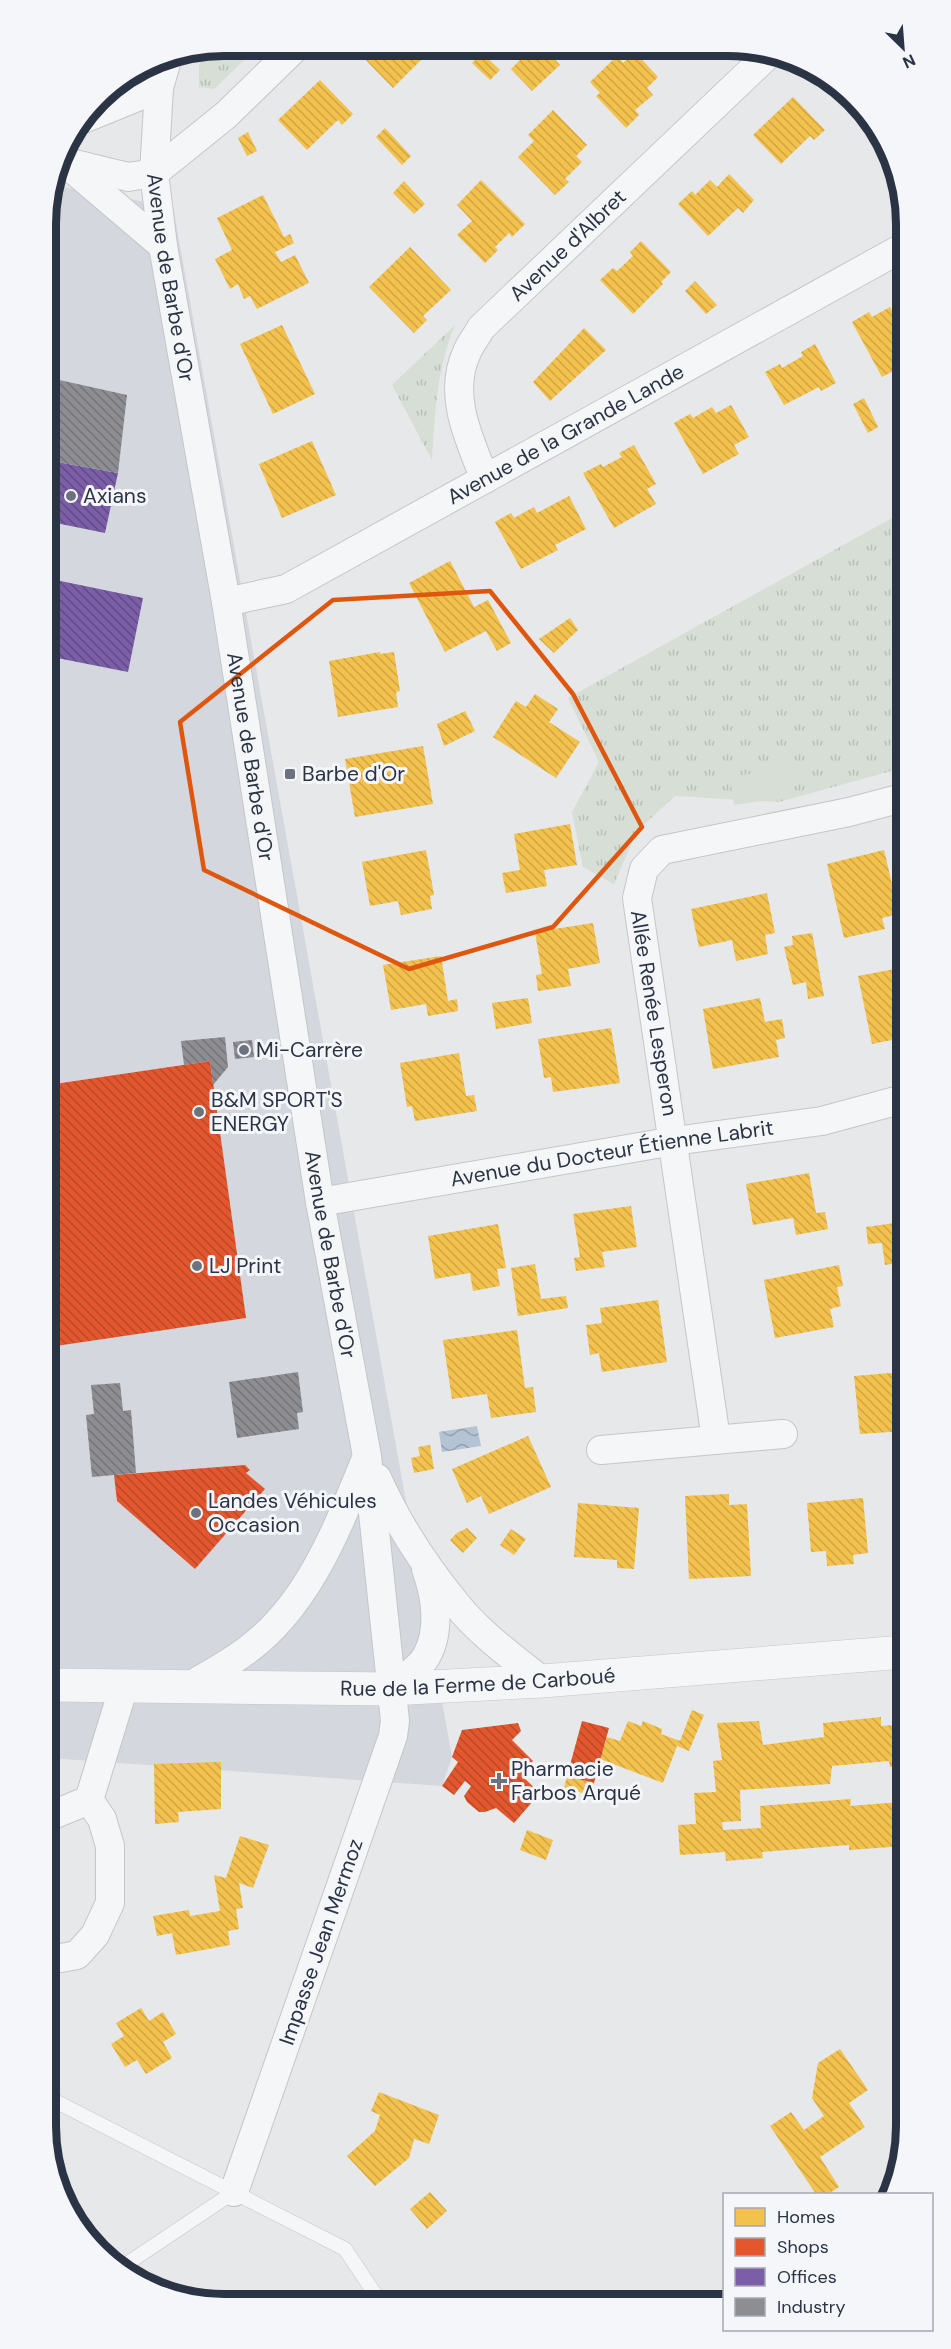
<svg xmlns="http://www.w3.org/2000/svg" width="951" height="2349" font-family="'DM Sans',sans-serif">
<style>
.built{fill:#d4d7dd}
.grass{fill:url(#grass-tufts)}
.garden{fill:#d6ded6}
.water{fill:url(#water-waves)}
.homes{fill:url(#homes-back-hatch)}
.shops{fill:url(#shops-back-hatch)}
.offices{fill:url(#offices-back-hatch)}
.industry{fill:url(#industry-back-hatch)}
.lines{fill:none;stroke-linecap:round;stroke-linejoin:round}
.service-casing{stroke:#c4c6c8;stroke-width:15}
.minor-casing{stroke:#c4c6c8;stroke-width:30}
.tertiary-casing{stroke:#c4c6c8;stroke-width:34}
.service{stroke:#f5f6f7;stroke-width:14}
.minor{stroke:#f5f6f7;stroke-width:28}
.tertiary{stroke:#f5f6f7;stroke-width:33}
.marked{fill:none;stroke:#df570f;stroke-width:4.5;stroke-linejoin:round}
.poi-dot{fill:#6c737f;stroke:#f4f6f9;stroke-width:2}
.labels{text-anchor:middle;stroke-width:6;stroke-linejoin:round;paint-order:stroke}
.street-label{font-size:21px;fill:#2b3445;stroke:#f4f6f9}
.poi-label{font-size:21px;fill:#2b3445;stroke:#f4f6f9;text-anchor:start}
.rim{fill:none;stroke:#2b3445;stroke-width:8}
</style>
<defs>
<pattern id="grass-tufts" width="24" height="20" patternUnits="userSpaceOnUse" patternTransform="scale(1.5)"><rect width="24" height="20" fill="#d6ded6"/><path d="M3 7l-1-3M5 7V3M7 7l1-3M15 17l-1-3M17 17v-4M19 17l1-3" fill="none" stroke="#b8bfb9"/></pattern>
<pattern id="water-waves" width="16" height="10" patternUnits="userSpaceOnUse" patternTransform="scale(1.5)"><rect width="16" height="10" fill="#b4c4d5"/><path d="M0 5q4-4 8 0t8 0" fill="none" stroke="#93a0af"/></pattern>
<pattern id="homes-back-hatch" width="6" height="6" patternUnits="userSpaceOnUse" patternTransform="scale(1.5)"><rect width="6" height="6" fill="#f2c14e"/><path d="M-1 5l2 2M0 0l6 6M5-1l2 2" fill="none" stroke="#d0a645"/></pattern>
<pattern id="shops-back-hatch" width="6" height="6" patternUnits="userSpaceOnUse" patternTransform="scale(1.5)"><rect width="6" height="6" fill="#e4572e"/><path d="M-1 5l2 2M0 0l6 6M5-1l2 2" fill="none" stroke="#b94929"/></pattern>
<pattern id="offices-back-hatch" width="6" height="6" patternUnits="userSpaceOnUse" patternTransform="scale(1.5)"><rect width="6" height="6" fill="#7b5ea7"/><path d="M-1 5l2 2M0 0l6 6M5-1l2 2" fill="none" stroke="#604a82"/></pattern>
<pattern id="industry-back-hatch" width="6" height="6" patternUnits="userSpaceOnUse" patternTransform="scale(1.5)"><rect width="6" height="6" fill="#8d8d92"/><path d="M-1 5l2 2M0 0l6 6M5-1l2 2" fill="none" stroke="#737479"/></pattern>
</defs>
<rect width="100%" height="100%" fill="#e6e8ea"/>
<path class="built" d="M53,185L173,207L452,1757L442,1786L50,1758L45,211Z"/>
<path class="grass" d="M224,45H260L214,89L199,87V66L202,49Z
M455,325C437,367 435,414 432,460L392,385Z
M901,513L902,768L779,802L675,796L637,831L614,884L583,867L572,812L599,762L568,698Z"/>
<path class="garden" d="M789,768L794,796L734,805L730,777Z"/>
<path class="water" d="M477,1426L481,1446L442,1452L439,1432Z"/>
<path class="homes" d="M352,46H424L416,53L422,59L393,88Z
M533,47H543L560,65L532,91L511,69Z
M687,48H710L698,59Z
M635,52L658,77L647,88L653,95L635,110L639,115L626,128L596,96L600,93L590,82L617,56L623,63Z
M482,53L500,70L490,80L472,63Z
M320,80L353,114L342,125L338,120L307,150L278,120Z
M793,97L825,130L814,140L810,136L781,164L753,135Z
M553,110L587,145L576,156L582,162L565,179L569,182L555,195L518,157L534,141L528,135Z
M385,128L411,156L402,165L376,137Z
M248,132L257,151L247,156L238,138Z
M729,174L754,200L743,213L738,208L708,236L678,204L692,191L695,195L710,180L717,187Z
M481,180L525,224L512,237L509,233L495,247L498,250L485,263L457,235L472,221L457,205Z
M404,181L425,204L414,214L393,193Z
M263,195L284,237L290,234L294,243L275,252L281,262L295,255L309,283L257,309L250,296L244,299L238,284L230,289L215,259L232,250L217,218Z
M641,241L671,272L661,282L663,284L633,314L600,280L613,268L617,271L633,256L630,252Z
M410,247L451,290L423,316L427,320L414,333L369,287Z
M695,281L717,305L706,314L685,291Z
M890,307L894,314L900,311L901,367L882,377L852,322L869,312L872,317Z
M282,325L315,394L273,414L240,344Z
M584,328L606,350L550,401L533,382Z
M815,344L836,383L821,391L819,387L784,405L765,372L780,364L782,368L803,356L801,352Z
M864,398L878,427L868,433L853,404Z
M731,405L749,437L734,445L739,454L703,474L674,423L690,414L693,418L712,407L716,413Z
M312,441L336,495L282,518L259,464Z
M634,445L656,484L647,489L656,504L614,528L583,473L601,464L603,467L622,457L619,453Z
M569,496L586,529L555,545L558,550L521,569L495,522L511,513L514,518L534,507L537,513Z
M450,561L474,607L488,600L511,643L497,651L486,631L445,652L409,583Z
M570,618L578,630L554,653L539,639Z
M380,652V654L394,652L400,691L396,692L398,707L338,717L329,661Z
M535,694L558,709L549,722L580,742L556,778L493,737L516,701L526,707Z
M465,711L475,731L444,746L437,724Z
M423,746L433,804L355,817L345,759Z
M570,824L577,865L544,870L547,886L506,893L502,873L520,870L514,834Z
M426,850L434,895L430,896L432,909L401,915L398,901L370,906L362,862Z
M884,850L899,914L882,918L885,929L844,938L827,864Z
M767,893L775,933L765,935L768,954L736,961L732,940L699,947L691,909Z
M593,923L600,963L568,969L571,986L538,991L536,975L542,974L535,932Z
M812,933L824,996L808,999L806,982L793,985L784,947L793,945L792,936Z
M441,956L448,1001L457,999L458,1011L428,1016L426,1004L391,1010L383,965Z
M900,968L902,979V1038L872,1044L858,976Z
M528,998L532,1023L496,1029L492,1003Z
M760,998L765,1022L782,1019L785,1038L776,1040L779,1057L713,1069L703,1009Z
M611,1028L620,1083L553,1092L551,1077L544,1078L538,1039Z
M459,1053L466,1096L474,1095L477,1111L415,1121L412,1106L407,1107L400,1063Z
M809,1173L816,1213L825,1212L828,1229L796,1235L793,1218L753,1225L746,1184Z
M631,1206L637,1247L602,1252L605,1267L576,1271L574,1258L580,1257L573,1214Z
M895,1223L903,1239L900,1240L903,1262L885,1265L882,1243L868,1244L866,1227Z
M498,1224L506,1268L497,1269L500,1286L473,1291L470,1273L435,1279L428,1236Z
M535,1264L541,1299L566,1296L568,1308L518,1316L511,1268Z
M839,1265L843,1286L837,1287L841,1306L830,1309L834,1327L775,1338L764,1280Z
M658,1300L667,1362L602,1372L599,1353L590,1355L586,1325L602,1323L600,1308Z
M517,1330L525,1388L533,1387L536,1412L491,1418L487,1394L452,1399L443,1340Z
M903,1372L904,1431L860,1434L854,1376Z
M528,1436L551,1487L489,1514L481,1496L467,1503L452,1469Z
M430,1445L434,1469L414,1473L411,1458L420,1456L418,1447Z
M729,1494V1505L747,1504L751,1576L689,1579L685,1496Z
M863,1498L868,1553L853,1555L854,1564L827,1566L826,1551L811,1552L807,1503Z
M578,1503L639,1508L634,1569L617,1568V1560L574,1557Z
M467,1528L477,1538L463,1553L450,1540L457,1533Z
M511,1529L526,1539L514,1555L500,1545Z
M692,1710L704,1715L689,1751L677,1746L663,1783L600,1759L607,1737L620,1741L628,1721L641,1726L643,1721L662,1729L661,1734L680,1741Z
M881,1717V1726L904,1724L905,1766L890,1767L889,1761L832,1766L830,1784L740,1790L741,1821L722,1822L723,1830L761,1828L760,1806L851,1799L850,1806L900,1802L899,1792L905,1791V1846L849,1850V1845L762,1852L763,1858L726,1861L725,1852L680,1855L678,1825L696,1824L694,1793L716,1792L713,1761L722,1760L717,1723L759,1721L763,1745L824,1737L823,1723Z
M221,1762V1809L178,1812L179,1822L155,1824L154,1764Z
M567,1776L594,1783L590,1795L564,1788Z
M527,1830L553,1840L546,1860L520,1850Z
M240,1836L269,1845L253,1888L239,1883L243,1908L236,1909L239,1929L228,1931L230,1945L176,1955L172,1933L157,1936L153,1916L189,1910L190,1916L220,1911L214,1875L226,1878Z
M141,2008L149,2021L163,2012L176,2034L163,2042L172,2058L146,2074L137,2060L125,2067L111,2044L124,2036L116,2023Z
M840,2049L868,2090L849,2103L865,2127L820,2157L839,2187L828,2194H816L770,2126L791,2112L804,2130L824,2116L812,2098L818,2063Z
M379,2092L439,2115L429,2144L414,2139L409,2158L375,2186L347,2156L375,2131L380,2115L371,2111Z
M430,2192L447,2211L427,2229L410,2209Z"/>
<path class="shops" d="M210,1061L246,1318L49,1347L48,1085Z
M245,1465L250,1470L246,1473L265,1489L195,1569L117,1501L114,1475Z
M582,1721L609,1728L594,1783L567,1776Z
M518,1723L521,1731L512,1740L533,1761L522,1776L540,1793L514,1823L496,1808L485,1812H479L467,1802L464,1796L471,1786L465,1781L454,1795L442,1786L458,1762L452,1757L462,1730Z"/>
<path class="offices" d="M46,460L118,473L105,533L46,521Z
M46,578L143,598L128,672L47,656Z"/>
<path class="industry" d="M46,377L127,395L118,473L46,460Z
M225,1037L228,1067L213,1085L210,1061L184,1065L181,1041Z
M252,1040L254,1057L235,1059L233,1042Z
M298,1372L303,1412L297,1413L299,1429L237,1438L229,1382Z
M120,1383L123,1411L131,1410L136,1473L92,1477L86,1415L94,1414L91,1385Z"/>
<g class="lines">
<g class="service-casing">
<path id="service" d="M51,2099L345,2249L379,2300
M122,2267L234,2192"/>
</g>
<g class="minor-casing">
<g id="minor">
<path id="s1" d="M168,56L159,88L154,173L163,246L226,602L320,1202L367,1456L395,1721L393,1736L234,2192"/>
<path d="M83,119L159,88"/>
<path d="M59,160L128,177L154,173L226,115L298,45"/>
<path d="M69,166L163,246"/>
<path id="s2" d="M485,479C469,439 447,394 467,352C470,344 477,336 481,328L771,52"/>
<path id="s3" d="M226,602L286,589L900,249"/>
<path id="s4" d="M320,1202L674,1141L822,1121L903,1099"/>
<path d="M716,1439L637,898L644,869L662,850L849,812L902,798"/>
<path d="M601,1450L783,1434"/>
<path d="M377,1478C397,1523 425,1566 457,1605C480,1634 513,1657 542,1681"/>
<path d="M187,1687C207,1676 227,1665 246,1651C308,1606 337,1529 365,1461"/>
<path d="M390,1689C401,1680 419,1669 426,1657C441,1631 436,1597 426,1569"/>
<path d="M89,1800L124,1686"/>
<path d="M50,1816L89,1800"/>
<path d="M50,1960L77,1955L95,1935L110,1903V1846L102,1819L89,1800"/>
</g>
</g>
<g class="tertiary-casing">
<g id="tertiary">
<path id="s5" d="M50,1685L390,1689L542,1681L904,1652"/>
</g>
</g>
<use href="#service" class="service"/>
<use href="#minor" class="minor"/>
<use href="#tertiary" class="tertiary"/>
</g>
<path class="marked" d="M490,591L573,694L642,827L553,927L409,969L204,870L180,722L333,600Z"/>
<g class="poi-dot">
<circle cx="71" cy="496" r="6"/>
<rect x="284" y="768" width="12" height="12" rx="3"/>
<circle cx="244" cy="1050" r="6"/>
<circle cx="199" cy="1112" r="6"/>
<circle cx="197" cy="1266" r="6"/>
<circle cx="196" cy="1513" r="6"/>
<path d="M496 1772h6v6h6v6h-6v6h-6v-6h-6v-6h6z"/>
</g>
<g class="labels">
<g class="street-label">
<text dy="7" stroke="none"><textPath href="#s2" startOffset="280">Avenue d'Albret</textPath></text>
<text dy="7" stroke="none"><textPath href="#s1" startOffset="224">Avenue de Barbe d'Or</textPath></text>
<text dy="7" stroke="none"><textPath href="#s3" startOffset="381">Avenue de la Grande Lande</textPath></text>
<text dy="7" stroke="none"><textPath href="#s1" startOffset="710">Avenue de Barbe d'Or</textPath></text>
<text transform="translate(654 1013) rotate(81)" y="7">Allée Renée Lesperon</text>
<text dy="7" stroke="none"><textPath href="#s4" startOffset="296">Avenue du Docteur Étienne Labrit</textPath></text>
<text dy="7" stroke="none"><textPath href="#s1" startOffset="1214">Avenue de Barbe d'Or</textPath></text>
<text dy="7" stroke="none"><textPath href="#s5" startOffset="428">Rue de la Ferme de Carboué</textPath></text>
<text transform="translate(321 1942) rotate(-71)" y="7">Impasse Jean Mermoz</text>
</g>
<g class="poi-label">
<text x="83" y="503">Axians</text>
<text x="302" y="781">Barbe d'Or</text>
<text x="256" y="1057">Mi-Carrère</text>
<text x="211" y="1107">B&amp;M SPORT'S<tspan x="211" dy="24">ENERGY</tspan></text>
<text x="209" y="1273">LJ Print</text>
<text x="208" y="1508">Landes Véhicules<tspan x="208" dy="24">Occasion</tspan></text>
<text x="511" y="1776">Pharmacie<tspan x="511" dy="24">Farbos Arqué</tspan></text>
</g>
</g>
<path d="M0 0H951V2349H0ZM224 56H728A168 168 0 0 1 896 224V2126A168 168 0 0 1 728 2294H224A168 168 0 0 1 56 2126V224A168 168 0 0 1 224 56Z" fill="#f4f6f9" fill-rule="evenodd"/>
<path class="rim" d="M224 56H728A168 168 0 0 1 896 224V2126A168 168 0 0 1 728 2294H224A168 168 0 0 1 56 2126V224A168 168 0 0 1 224 56Z"/>
<rect x="723" y="2193" width="210" height="138" fill="#f4f6f9" stroke="#a4a8b1" stroke-width="1.5"/>
<rect x="735" y="2208" width="30" height="18" fill="#f2c14e" stroke="#a4a8b1" stroke-width="1.5"/>
<text x="777" y="2223" font-size="18" fill="#2b3445">Homes</text>
<rect x="735" y="2238" width="30" height="18" fill="#e4572e" stroke="#a4a8b1" stroke-width="1.5"/>
<text x="777" y="2253" font-size="18" fill="#2b3445">Shops</text>
<rect x="735" y="2268" width="30" height="18" fill="#7b5ea7" stroke="#a4a8b1" stroke-width="1.5"/>
<text x="777" y="2283" font-size="18" fill="#2b3445">Offices</text>
<rect x="735" y="2298" width="30" height="18" fill="#8d8d92" stroke="#a4a8b1" stroke-width="1.5"/>
<text x="777" y="2313" font-size="18" fill="#2b3445">Industry</text>
<g transform="translate(903 48) rotate(155)" stroke="#f4f6f9" stroke-width="4.5" paint-order="stroke">
<path d="M0-4.5L10 22L0 15L-10 22Z" fill="#2b3445"/>
<text y="-9" font-size="16" font-weight="bold" text-anchor="middle" fill="#2b3445">N</text>
</g>
</svg>
